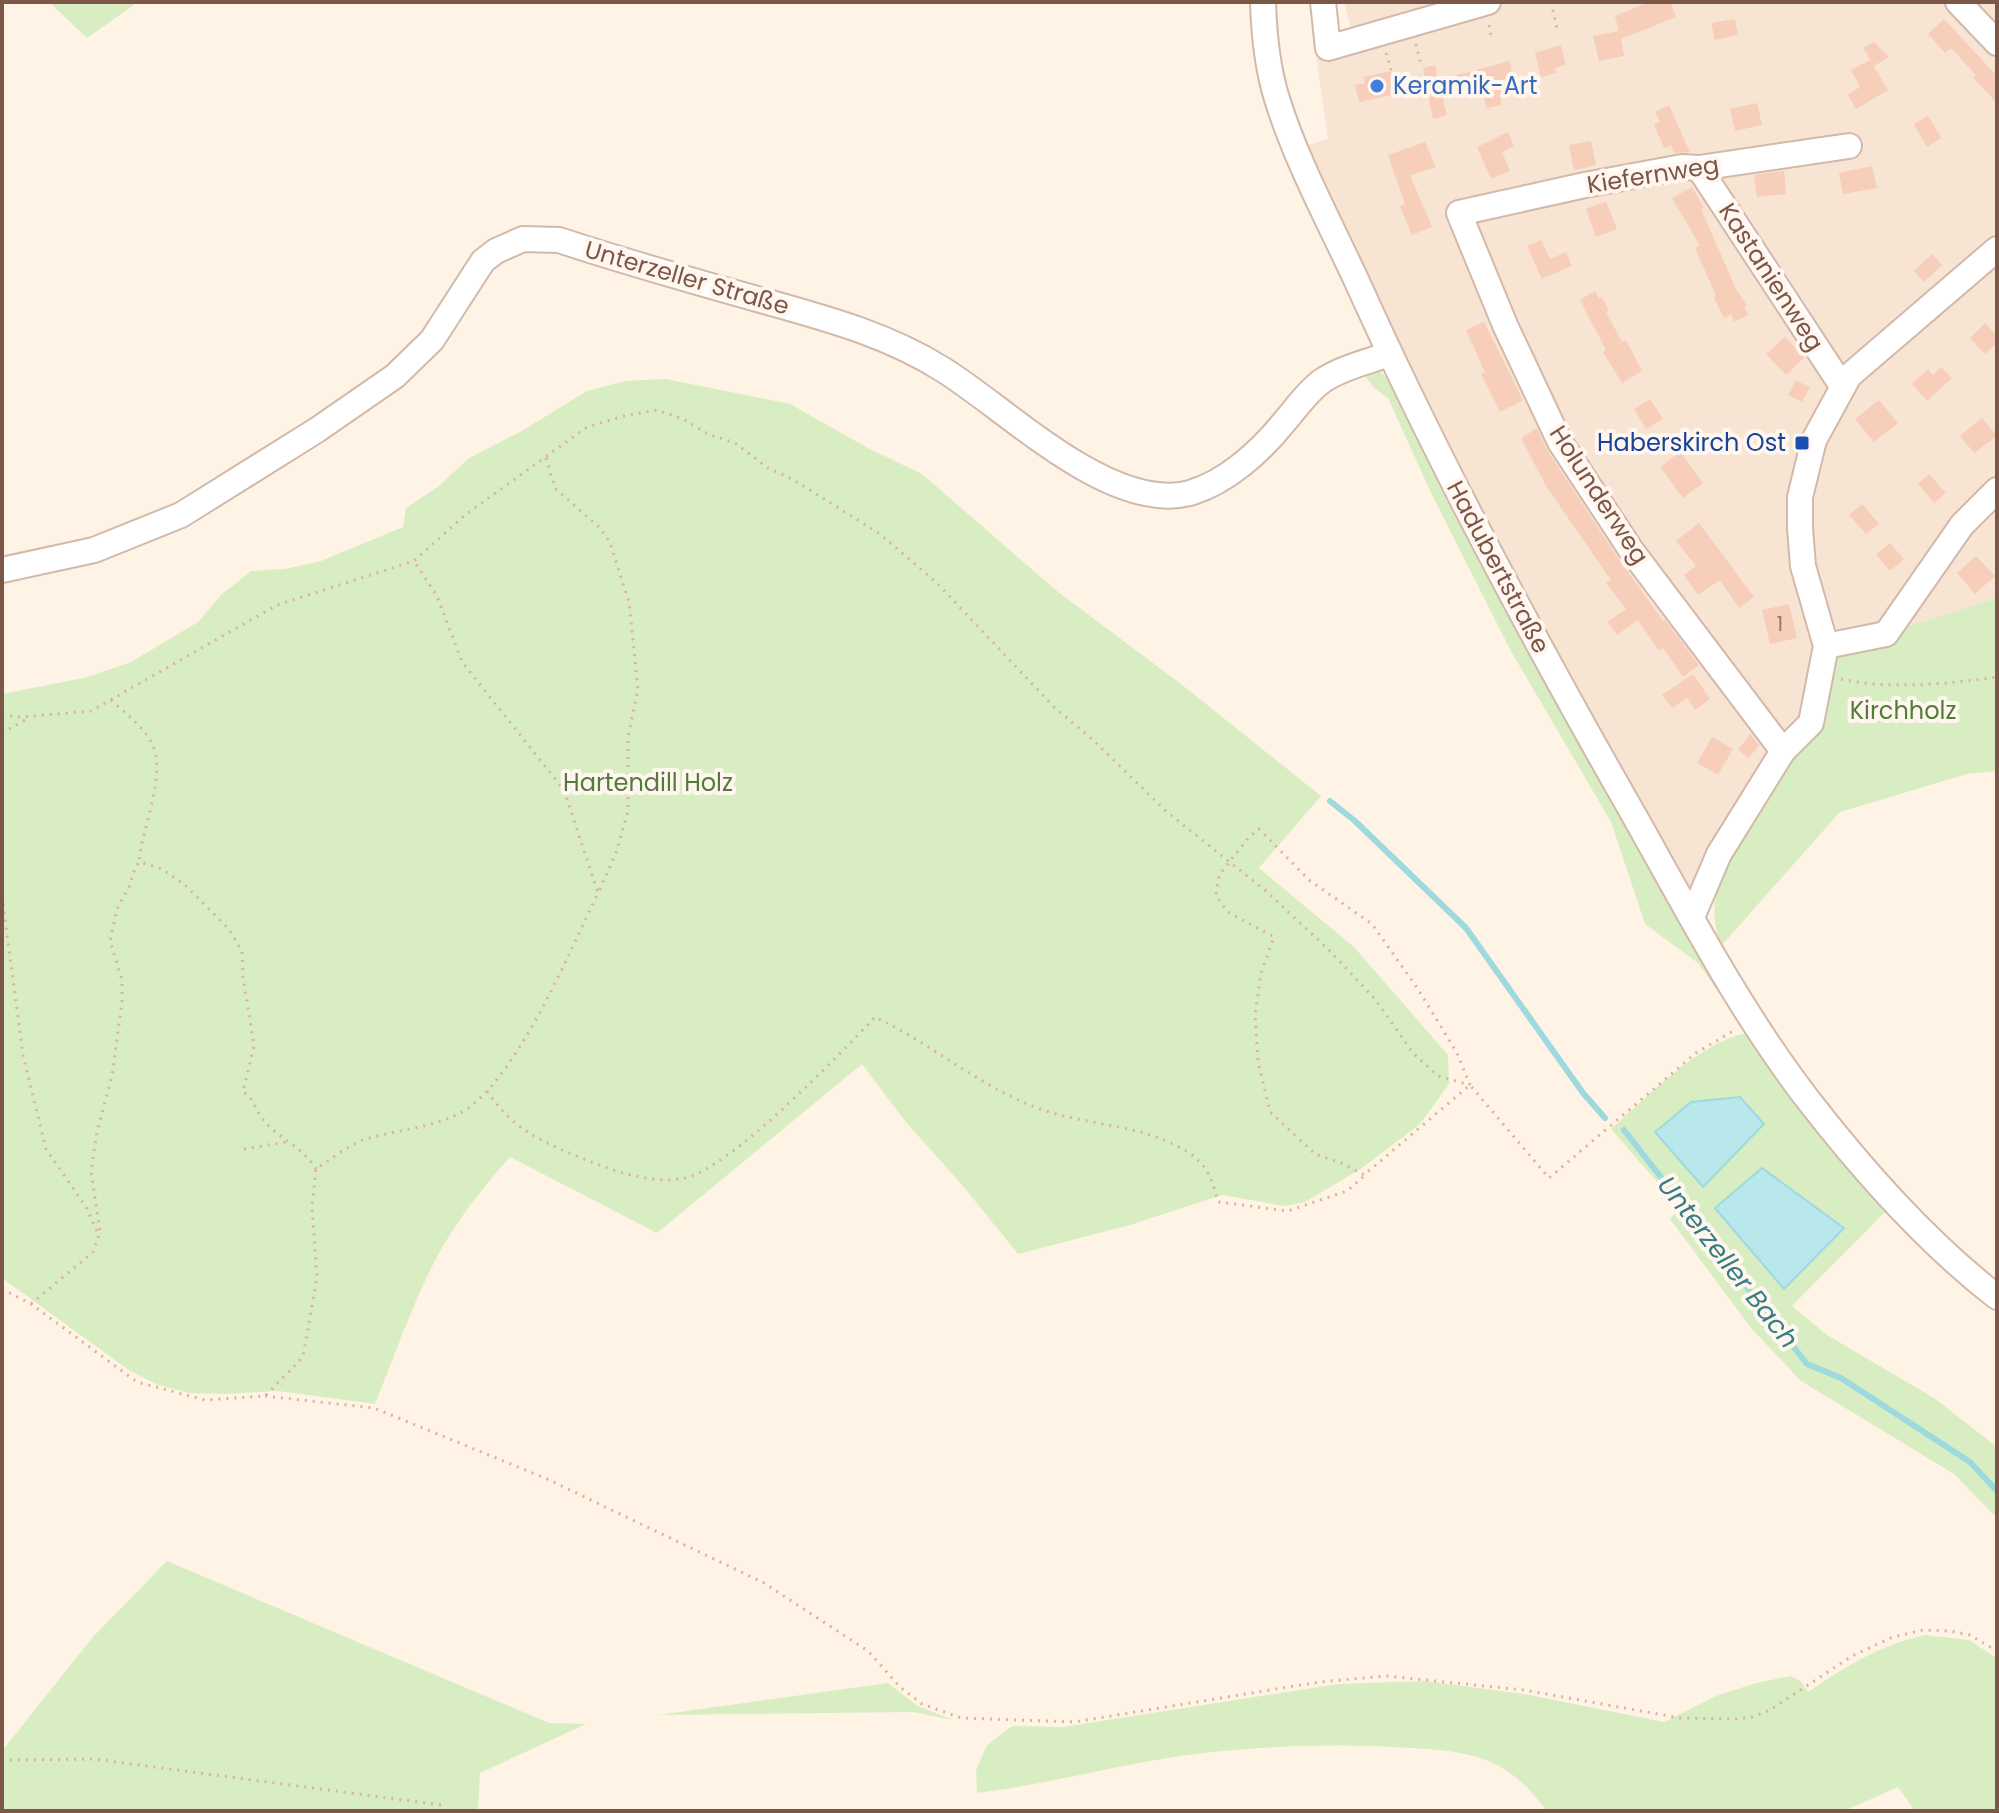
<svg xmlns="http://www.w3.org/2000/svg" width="1999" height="1813" font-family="Poppins,sans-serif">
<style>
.residential{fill:#f7e4d3}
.green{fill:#d8eec2;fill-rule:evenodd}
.water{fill:#b8e8eb;stroke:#9dd9de;stroke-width:2}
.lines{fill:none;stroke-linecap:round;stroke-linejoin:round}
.stream{stroke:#9dd9de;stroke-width:6}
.building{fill:#f7ceba}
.minor-casing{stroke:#d3b9aa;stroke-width:28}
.path{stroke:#ddb19d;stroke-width:3;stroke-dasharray:2 6;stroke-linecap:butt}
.minor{stroke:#fff;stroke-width:24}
.shop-dot{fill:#3f7fe0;stroke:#fff7ef;stroke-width:3}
.transit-dot{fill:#1a4fb4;stroke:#fff7ef;stroke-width:3}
.labels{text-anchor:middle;stroke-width:8;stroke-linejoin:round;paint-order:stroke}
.number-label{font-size:20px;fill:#9b7464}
.shop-label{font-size:24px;fill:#366cbe;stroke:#fff7ef;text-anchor:start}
.street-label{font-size:24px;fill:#7c5647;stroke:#fff7ef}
.transit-label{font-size:24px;fill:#164399;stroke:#fff7ef;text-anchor:end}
.park-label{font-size:24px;fill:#537c3b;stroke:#fff7ef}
.water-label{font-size:26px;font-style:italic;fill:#397c82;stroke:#fff7ef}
</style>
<rect width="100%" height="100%" fill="#fff3e6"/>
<path class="residential" d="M1344,2H1997V598L1886,634L1811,723L1689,914L1502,579L1296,149L1328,139L1314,42L1352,31Z"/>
<path class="green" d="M49,2H138L87,38Z
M1361,370L1379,371L1396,385L1736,1017L1698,963L1645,924L1611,822L1511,651L1432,495L1388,398L1373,387Z
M666,379L790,404L868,448L922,474L1057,591L1181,684L1321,796L1259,868L1354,947L1448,1055L1449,1084L1420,1124L1362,1168L1305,1202L1285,1206L1222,1195L1130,1225L1018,1254L963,1186L905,1121L862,1064L657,1233L510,1157C483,1187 456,1221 437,1257C412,1304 395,1355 375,1404L278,1391L226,1394L189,1393L158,1385L130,1371L2,1278V694L88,677L131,662L198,622L221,595L251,571L285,569L321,561L403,527L406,508L439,486L469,458L520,432L587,391L625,381Z
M1997,598V771L1967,774L1840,812L1721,946C1693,868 1760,816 1790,753C1806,720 1818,684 1831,651Z
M1747,1033L1888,1209L1792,1306L1827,1335L1934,1398L1997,1447V1518L1954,1474L1801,1381L1751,1328L1670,1219L1679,1207L1611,1129C1646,1098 1701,1041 1747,1033ZM1740,1097L1764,1124L1703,1187L1691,1102Z
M167,1561L549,1723L586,1724L480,1773L478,1811H2V1751L92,1638Z
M1925,1635L1969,1640L1997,1658V1811H1915L1898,1787L1844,1811H1547C1530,1790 1518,1775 1493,1763C1463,1749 1425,1749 1392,1747C1320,1743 1245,1747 1174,1757C1108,1767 1043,1785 977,1793L976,1770L987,1745L1012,1726L1063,1727L1338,1684L1425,1681L1524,1694L1664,1722L1716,1696L1756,1683L1791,1676L1801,1681L1808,1692C1846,1666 1880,1645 1925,1635Z
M888,1683L916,1705L953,1720L913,1712L658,1715Z"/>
<path class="water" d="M1740,1097L1764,1124L1703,1187L1655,1132L1691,1102Z
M1762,1168L1844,1228L1784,1289L1715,1208Z"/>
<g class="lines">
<path class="stream" d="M1330,801L1355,821L1466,928L1583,1093L1605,1118
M1624,1130L1807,1364L1841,1378L1970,1462L1997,1491"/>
</g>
<path class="building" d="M1649,2H1670L1676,17L1621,39L1624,56L1599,61L1593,36L1619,31L1615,16Z
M1735,19L1738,35L1715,40L1711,23Z
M1944,19L1997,76V103L1973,78L1976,75L1951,48L1945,53L1928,34Z
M1874,42L1889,57L1874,66L1863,48Z
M1561,45L1566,65L1555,68L1556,73L1541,77L1535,53Z
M1870,60L1888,90L1856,109L1848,95L1860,87L1851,70Z
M1510,61L1514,93L1499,95L1502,105L1487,108L1480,84L1441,92L1447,115L1433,119L1428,95L1418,97L1415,86L1426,83L1423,68L1435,65L1438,80Z
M1391,71L1396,94L1359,102L1355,85L1365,83L1364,77Z
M1757,103L1762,125L1735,131L1730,109Z
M1669,105L1684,139L1690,152L1674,153L1671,145L1664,148L1654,124L1660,122L1655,112Z
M1928,116L1941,138L1927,147L1914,124Z
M1508,132L1514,146L1502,152L1510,171L1491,179L1477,147Z
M1591,141L1596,165L1574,170L1569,145Z
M1425,142L1436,167L1410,175L1432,227L1412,235L1400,206L1405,204L1388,155Z
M1872,166L1877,188L1843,194L1839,173Z
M1784,171L1786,194L1757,197L1754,175Z
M1692,187L1704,208L1701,209L1735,287L1747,306L1744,307L1748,315L1734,322L1731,314L1724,318L1714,298L1716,296L1695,248L1700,246L1672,198Z
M1606,201L1617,229L1596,237L1586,209Z
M1541,240L1550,259L1566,252L1572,266L1542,279L1527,246Z
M1932,254L1942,265L1924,282L1914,271Z
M1595,291L1599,298L1602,297L1609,311L1606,312L1622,342L1626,340L1642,371L1622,383L1603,352L1606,350L1580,300Z
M1484,322L1523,400L1500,412L1481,374L1485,372L1466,330Z
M1985,323L1997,336V343L1985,354L1970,338Z
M1785,337L1805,357L1786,375L1766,354Z
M1941,367L1952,378L1927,401L1912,384L1928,369L1933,375Z
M1796,380L1810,388L1802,402L1788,395Z
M1650,399L1663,419L1646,429L1634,409Z
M1879,400L1898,423L1874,442L1855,419Z
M1982,418L1997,436L1974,453L1960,436Z
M1537,428L1547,450L1618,558L1663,621L1665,620L1699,665L1683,677L1663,648L1659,651L1638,620L1617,635L1607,622L1626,609L1606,583L1611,580L1546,486L1521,438Z
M1680,452L1703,483L1683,498L1660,467Z
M1929,474L1946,493L1934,503L1918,484Z
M1862,504L1879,524L1866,534L1849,515Z
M1699,523L1754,597L1739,608L1720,580L1698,595L1684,575L1696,566L1676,541Z
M1890,543L1904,559L1890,571L1876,554Z
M1976,556L1995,576L1975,594L1957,573Z
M1789,604L1797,638L1770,644L1762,610Z
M1693,674L1710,699L1695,710L1687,698L1672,708L1662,695Z
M1750,734L1759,745L1749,758L1738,750Z
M1712,737L1733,749L1718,775L1697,763Z"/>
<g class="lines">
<g class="minor-casing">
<path id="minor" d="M1263,2C1264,35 1267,67 1277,99C1297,163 1331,225 1359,286C1441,468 1536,644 1635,817C1689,913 1741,1013 1809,1101C1864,1172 1926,1242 1997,1297
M1323,2L1328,48L1488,2
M1958,2L1997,43
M1699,168L1842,386
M2,570L94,550L181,515L317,430L395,376L432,340L483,261L496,251L523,239L559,240C622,261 686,279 750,297C817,316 883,332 942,369C1006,408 1110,514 1190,493C1227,482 1261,451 1285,421C1297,407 1307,392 1322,381C1341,368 1367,362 1389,354
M1826,646L1886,634L1962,525L1997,490
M1783,751L1631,550L1560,442L1505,325L1459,213L1585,185L1682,167L1699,168L1849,146
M1692,917L1719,854L1783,751L1811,723L1826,646L1803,566L1800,528V497L1814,440L1849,376L1997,249"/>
</g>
<path class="path" d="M1551,2L1558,33
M1489,25L1492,41
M1416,44L1421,64
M1386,53L1392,73
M546,458L555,488L600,528L610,543L629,602L638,689L628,737V811L616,853L599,891
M1841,679C1890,690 1947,684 1997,677
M111,700C125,713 140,724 150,740C169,771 142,827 139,861
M2,715L21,717L91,711L277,605L414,561L465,515L587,427L624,416L657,410L683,419L708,434L735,443L768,468L794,480L880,534L937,583L1054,707L1093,740L1167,812L1266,891L1329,950L1375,999L1413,1053L1438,1076L1470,1085
M2,733L29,718
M2,896L23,1055L46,1149L86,1207L99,1236
M1470,1085L1457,1053L1418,989L1372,924L1309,880L1259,829L1250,836L1219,875L1216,896L1228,912L1274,937L1261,973L1255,1015L1258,1061L1270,1112L1315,1154L1344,1164L1364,1175L1470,1085L1549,1178L1696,1053L1733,1031
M487,1091C512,1128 538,1140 579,1157C610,1170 651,1185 685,1178C732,1167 839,1055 875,1017C932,1044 976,1084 1035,1107C1081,1125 1133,1123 1177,1146C1205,1160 1211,1174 1218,1202L1288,1211L1347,1191L1364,1176
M244,1149L287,1142
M2,1289L31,1304L137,1382L205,1400L265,1396L303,1357L317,1277L312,1207L316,1169C330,1160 347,1146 363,1140C395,1130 427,1129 458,1114C514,1087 570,950 598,893L564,790L462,662L437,596L414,561
M31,1304L93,1252L100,1232L91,1171L97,1132L112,1076L122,1002V980L110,941L117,909L129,887L136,866L140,862L162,869L185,885L228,928L242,951L243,977L254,1046L243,1092C254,1098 254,1107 261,1117C276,1138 303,1146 316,1169
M265,1396L374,1408L545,1478L764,1583L868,1651L900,1687L922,1704L961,1718L1074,1722L1319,1682L1386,1676L1524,1690L1680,1718L1734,1719L1752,1717L1770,1710L1852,1656L1893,1637L1923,1630L1950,1631L1970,1635L1997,1651
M2,1760L94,1759L441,1805L444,1811"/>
<use href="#minor" class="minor"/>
</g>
<circle class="shop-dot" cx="1377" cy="86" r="8"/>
<rect class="transit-dot" x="1794" y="435" width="16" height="16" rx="4"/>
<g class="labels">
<g class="number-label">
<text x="1780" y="631">1</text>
</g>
<g class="shop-label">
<text x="1393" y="94">Keramik-Art</text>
</g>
<g class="street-label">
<text transform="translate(1653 175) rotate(-9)" y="8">Kiefernweg</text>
<text transform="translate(1771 277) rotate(57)" y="8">Kastanienweg</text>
<text transform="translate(687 278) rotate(16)" y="8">Unterzeller Straße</text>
<text transform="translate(1599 495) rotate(57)" y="8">Holunderweg</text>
<text transform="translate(1498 567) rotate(62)" y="8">Hadubertstraße</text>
</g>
<g class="transit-label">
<text x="1786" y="451">Haberskirch Ost</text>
</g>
<g class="park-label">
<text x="1903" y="719">Kirchholz</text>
<text x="648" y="791">Hartendill Holz</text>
</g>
<g class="water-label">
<text transform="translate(1728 1262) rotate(52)" y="9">Unterzeller Bach</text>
</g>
</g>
<rect width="1999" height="1813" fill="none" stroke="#7c5647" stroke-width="8"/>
</svg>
